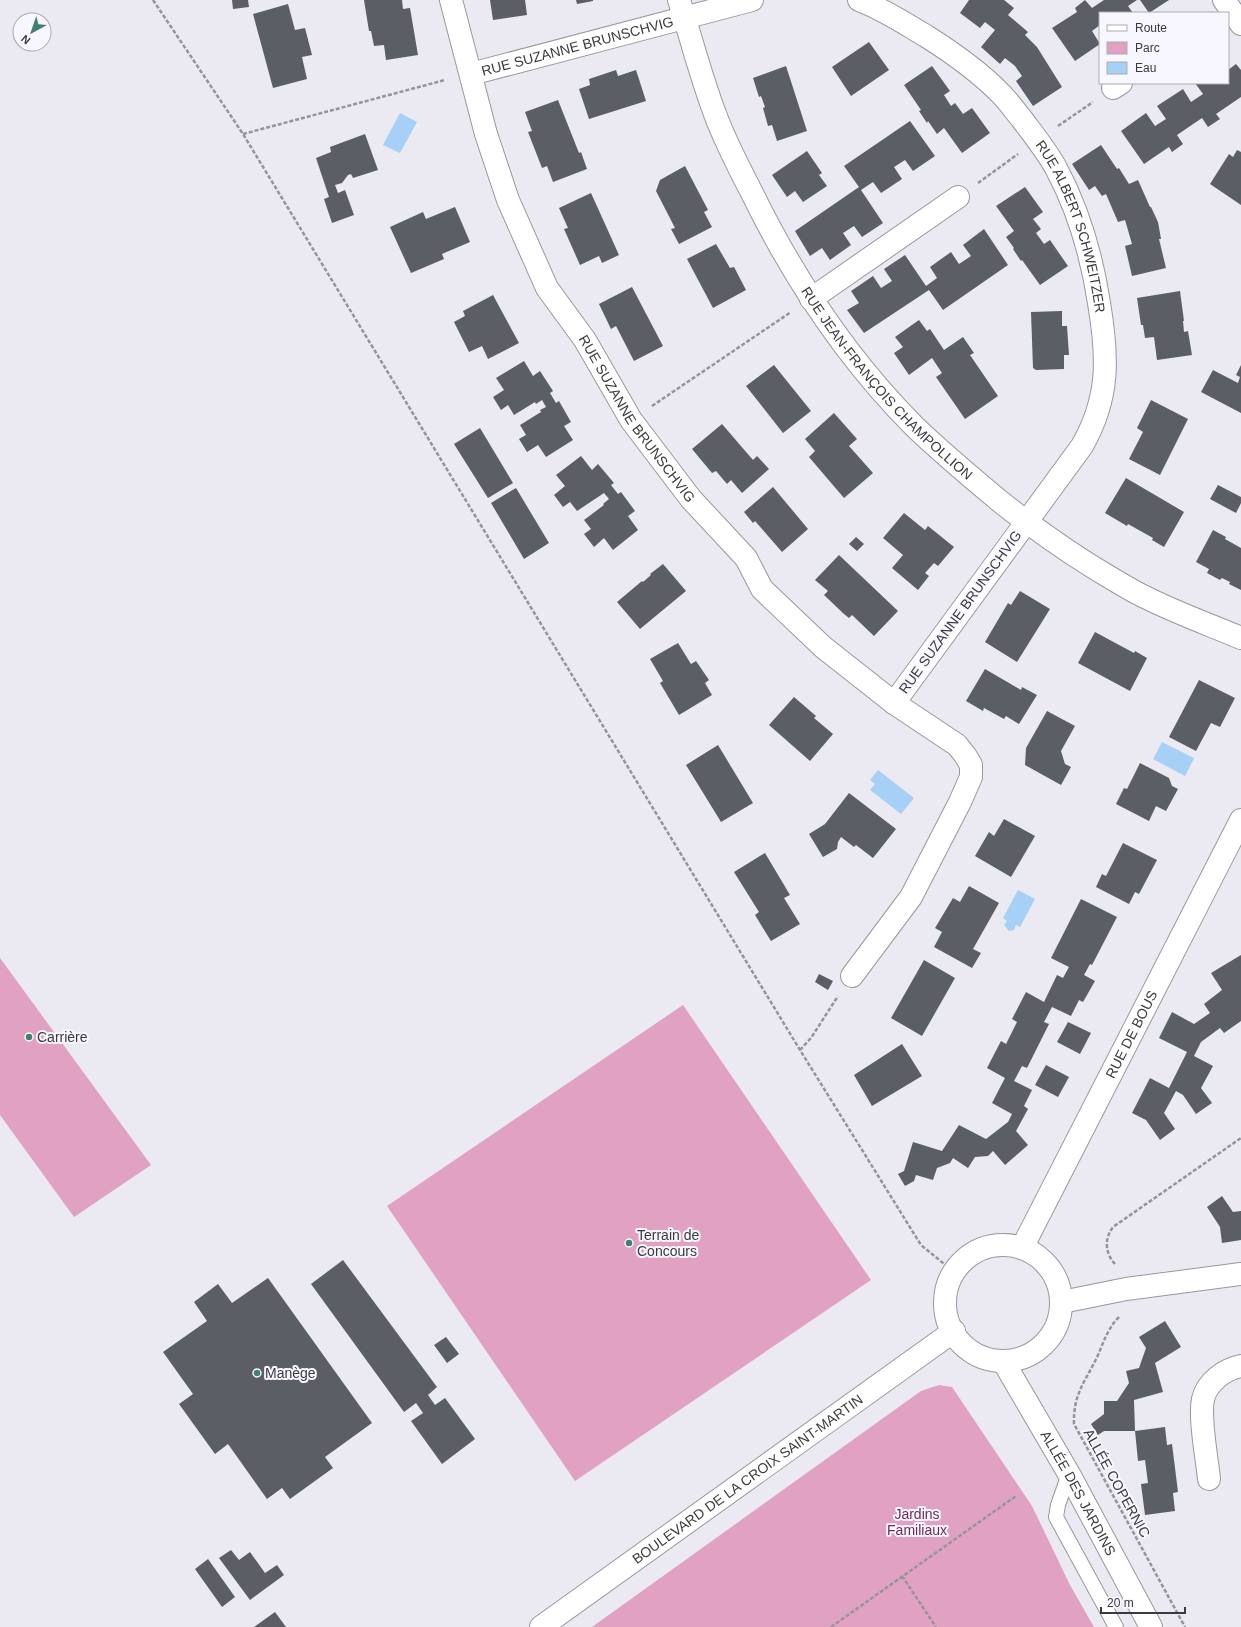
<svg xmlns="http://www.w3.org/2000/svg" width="1241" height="1627" font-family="Helvetica,sans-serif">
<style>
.green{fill:#e0a1c3}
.water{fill:#a7d0f7}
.building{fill:#5c5e65}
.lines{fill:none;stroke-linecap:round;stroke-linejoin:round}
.lane-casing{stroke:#99979f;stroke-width:16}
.street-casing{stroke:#99979f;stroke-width:24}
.path{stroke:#959499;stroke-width:2.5;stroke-dasharray:4 2;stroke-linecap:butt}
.lane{stroke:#fff;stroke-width:14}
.street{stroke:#fff;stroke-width:22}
.poi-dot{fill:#3f806f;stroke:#f8f6ff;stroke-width:1.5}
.labels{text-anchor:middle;stroke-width:4;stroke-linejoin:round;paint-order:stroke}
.street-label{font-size:14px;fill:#3b3a3d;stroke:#f8f6ff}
.poi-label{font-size:14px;fill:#3b3a3d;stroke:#f8f6ff;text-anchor:start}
.park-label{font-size:14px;fill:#732a57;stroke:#f8f6ff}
</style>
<rect width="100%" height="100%" fill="#ebe9f1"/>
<path class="green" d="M0,958L151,1165L74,1217L0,1115Z
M683,1005L871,1280L575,1481L387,1206Z
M939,1385L952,1387L1032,1506L1070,1585L1094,1627H592L921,1391Z"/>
<path class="water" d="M400,113L417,122L400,153L383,145Z
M1162,742L1194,758L1185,776L1153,759Z
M878,770L914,798L901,814L870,790L875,784L870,780Z
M1018,890L1035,899L1020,927L1016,925L1014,930L1009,931L1004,925L1007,921L1003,918Z"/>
<path class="building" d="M232,0H248L249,7L233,9Z
M364,0H402L403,9L410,8L418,55L386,60L384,45L374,46L371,31H369Z
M490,0H525L527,15L493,20Z
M576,0H593V1L577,4Z
M969,0H1004L1014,8L1008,15L1028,32L1025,35L1037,47L1062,87L1033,106L1016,81L1022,76L1015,66L1005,58L1000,64L981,47L995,30L985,22L980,28L960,13Z
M1085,0L1092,8L1104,0H1137L1128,6L1133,13H1100V25L1092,31L1100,44L1075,61L1052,28L1077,12L1075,8Z
M1140,0H1169L1149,13Z
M288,4L295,30L305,28L312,55L302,57L307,79L273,88L253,14Z
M869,42L889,70L851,96L832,67Z
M1236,64L1241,70V97L1216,114L1220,119L1208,127L1202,118L1177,135L1183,144L1172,152L1169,147L1144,164L1121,131L1146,113L1155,126L1166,119L1157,106L1183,89L1191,102L1203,94L1195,83H1228V70Z
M786,66L807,131L777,141L772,125L768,126L763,108L765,107L761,96L759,97L753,78Z
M932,66L950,91L944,95L951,106L955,103L963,114L972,108L990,133L962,153L944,128L937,134L928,121L927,123L919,111L921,110L904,85Z
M616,70L618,76L636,70L646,101L589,119L579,89L590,85L589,79Z
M558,100L579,153L581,152L587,169L553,182L547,166L542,168L528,132L532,131L525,112Z
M910,121L935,156L913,171L905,160L894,167L902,179L881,193L873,182L861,190L883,223L862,237L854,226L843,233L851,245L830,260L822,248L810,256L795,231L859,187L844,166Z
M365,134L378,170L353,178L351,174L348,175L342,183L335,185L338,193L345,190L354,215L332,223L324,199L329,197L316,158L331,152L330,147Z
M1101,145L1117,169L1119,168L1129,184L1138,180L1150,207H1151L1158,222L1161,239H1159L1166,268L1132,276L1125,246L1132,244L1125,220L1118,222L1106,194L1102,196L1095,186L1089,190L1072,164Z
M1237,150L1241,152V205L1210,184L1229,154L1233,157Z
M807,151L822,173L819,175L827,186L803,202L795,191L787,197L772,175Z
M685,166L708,210L704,212L712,227L679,244L671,229L675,228L656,191L660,180Z
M1025,187L1043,212L1033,219L1041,229L1036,233L1044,244L1050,240L1068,266L1040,285L1022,260L1021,261L1013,249L1014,248L1006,237L1014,231L996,206Z
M591,193L619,255L602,263L599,256L580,265L564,229L568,228L559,208Z
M455,207L470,242L442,254L444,259L411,273L390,227L423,212L426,219Z
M984,229L1008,265L943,310L929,290L864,333L847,310L859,303L851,291L873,276L881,288L892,281L884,269L905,255L926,286L937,278L930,267L951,252L959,264L971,256L963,245Z
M716,244L730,268L734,267L746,290L713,308L687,259Z
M632,287L663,346L634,361L616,326L611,329L599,304Z
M1180,291L1184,321H1183L1184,332L1188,331L1192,355L1157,360L1154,337L1145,338L1143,325H1141L1137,298Z
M493,295L519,343L488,359L482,346L469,352L454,322L465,316L463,311Z
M1062,311V326H1067L1069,355H1064V369L1036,370L1033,368L1031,312Z
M919,320L927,331L930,329L944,350L963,337L974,353L970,355L998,396L965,419L936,377L942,373L932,358L909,375L894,353L903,347L895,337Z
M524,361L533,376L540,371L553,391L550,393L556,403L559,401L571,422L564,426L573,440L546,457L538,445L527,452L519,439L526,435L520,425L541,412L540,410L546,407L542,400L536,404L535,402L514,415L508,405L501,410L493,397L504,390L496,378Z
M774,365L811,411L783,433L746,386Z
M1241,365V413L1201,392L1213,370L1238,383L1240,377L1236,375Z
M1151,400L1188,419L1160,475L1129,459L1143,432L1137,428Z
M834,413L857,439L849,446L873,473L844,498L809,457L815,451L805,439Z
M722,424L753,460L757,456L769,469L742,493L731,480L727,484L716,471L712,473L692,449Z
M480,428L513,483L488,498L454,444Z
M581,456L592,470L598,464L614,483L611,485L618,494L621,492L635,511L628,516L638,530L613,550L604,538L594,547L584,534L591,529L584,520L604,505L603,504L609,499L604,493L577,511L570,502L563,507L554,495L565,486L556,475Z
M1126,478L1184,512L1164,547L1152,540L1153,538L1128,524L1127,526L1105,513Z
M1218,485L1241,497V503L1236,513L1210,499Z
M773,487L808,529L782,552L755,521L753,523L744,512Z
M516,488L549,543L524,559L491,503Z
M904,513L925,530L928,526L954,547L938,566L934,563L925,573L929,576L918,590L892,568L903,555L883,538Z
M1213,530L1226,537L1225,539L1241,548V590L1229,584L1230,582L1222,578L1220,580L1207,573L1209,569L1196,562Z
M856,537L864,544L857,551L849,544Z
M839,555L898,611L874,636L852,615L849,618L844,614L824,595L828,591L815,580Z
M663,564L686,591L640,629L617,602L642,581L643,582L651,575L650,574Z
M1020,591L1050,609L1017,662L985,642L1008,603L1011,605Z
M1095,632L1134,653L1135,651L1147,658L1130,691L1078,663Z
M678,643L691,664L696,661L709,680L705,683L712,695L679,715L660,683L663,681L650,659Z
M985,669L1021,690L1022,687L1037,695L1019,724L1006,716L1004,719L984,708L983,711L966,701Z
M1199,680L1235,698L1220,727L1211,723L1196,751L1169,737Z
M794,697L816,716L814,718L833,734L810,761L769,725Z
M1047,711L1075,726L1061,751L1065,764L1071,767L1061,785L1025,765L1026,748Z
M718,745L753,803L721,822L686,765Z
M1140,763L1169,778L1172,786L1178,789L1166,811L1156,806L1149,821L1116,804L1124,788L1127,789Z
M849,793L896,829L873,858L856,845L854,847L841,837L838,842L837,849L823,857L809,834L825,824Z
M1004,819L1035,836L1011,877L975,856L989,832L994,836Z
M1123,843L1157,860L1139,894L1135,892L1129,904L1096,887L1102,874L1106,876Z
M765,853L790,895L784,898L800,924L771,941L755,915L759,912L734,872Z
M969,886L999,903L973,949L981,953L972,968L934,947L942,932L935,928L953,898L960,902Z
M1081,899L1117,917L1092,965L1090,964L1084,975L1095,981L1083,1002L1079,1000L1071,1016L1052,1007L1044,1022L1049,1024L1027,1068L1022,1066L1014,1081L1032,1090L1024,1106L1028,1109L1016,1131L1028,1145L1005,1165L993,1151L988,1156L975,1157L968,1168L953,1158L950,1163L937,1168L933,1180L916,1175L914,1181L905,1186L898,1174L904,1171L913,1142L942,1151L959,1125L986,1139L1008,1122L1012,1114L992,1103L1005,1078L987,1068L1001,1041L1006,1044L1017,1022L1012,1019L1026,992L1044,1002L1057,975L1063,978L1069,967L1051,958Z
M1241,955V1021L1224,1033L1220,1028L1201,1042L1194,1056L1213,1066L1201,1088L1212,1103L1196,1114L1183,1095L1176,1091L1164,1113L1175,1129L1160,1140L1146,1120L1132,1113L1150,1078L1169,1088L1187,1052L1159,1038L1172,1012L1194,1024L1210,1013L1204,1004L1222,990L1211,973Z
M924,960L955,978L922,1036L891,1018Z
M819,974L833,981L828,990L815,982Z
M1068,1022L1091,1033L1080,1054L1057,1042Z
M902,1044L922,1076L872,1106L854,1075Z
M1046,1065L1069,1077L1058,1097L1035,1085Z
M1222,1196L1233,1212L1241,1211V1240L1222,1243L1220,1227L1207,1207Z
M343,1260L437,1387L428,1395L435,1405L445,1398L475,1439L442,1464L411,1421L423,1413L416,1403L404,1412L311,1284Z
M268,1278L372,1423L325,1457L333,1468L290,1499L282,1488L267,1499L228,1444L215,1454L179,1404L193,1394L163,1352L207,1321L194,1302L218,1284L232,1303Z
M1165,1321L1181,1347L1155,1363L1163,1392L1134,1400L1135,1431L1165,1427L1167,1445L1172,1444L1178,1492L1173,1493L1175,1511L1145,1515L1141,1484L1148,1483L1145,1460L1138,1461L1135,1431H1104L1098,1435L1091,1424L1104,1414V1401H1117L1129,1383L1126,1371L1139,1368L1146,1348L1139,1337Z
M446,1337L459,1354L447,1363L434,1345Z
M231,1550L239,1560L250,1552L265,1573L277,1565L284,1575L250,1600L219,1558Z
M208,1559L235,1597L222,1607L195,1569Z
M275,1612L286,1627H254Z"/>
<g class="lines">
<g class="lane-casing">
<path id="lane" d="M1069,1474L1058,1505L1056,1517L1116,1627"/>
</g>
<g class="street-casing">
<g id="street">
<path id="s1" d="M451,0L486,134L508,200L547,288L585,340L631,420L691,499L746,558L762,589L823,647L894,703L957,745L965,755L971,765V777L960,802L911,897L852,976"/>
<path id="s2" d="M679,0C691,38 701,77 715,114C725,141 738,166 751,191C793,277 847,359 915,427C943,454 972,478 1002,503C1038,531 1076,558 1116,581C1126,587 1136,593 1147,598C1177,613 1210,625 1241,638"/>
<path id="s3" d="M859,0C883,9 904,23 926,36C953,53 980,72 1002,95C1009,102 1015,111 1021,118C1033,134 1046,150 1056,168C1078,209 1092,257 1099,303C1108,357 1110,397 1082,446L894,703"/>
<path d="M1224,0L1241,24"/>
<path id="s4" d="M471,74L752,0"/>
<path d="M1113,88L1121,83"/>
<path d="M811,299L958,197"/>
<circle cx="1003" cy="1303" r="58"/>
<path id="s5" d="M1022,1248L1241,820"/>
<path d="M1062,1302L1126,1289L1241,1274"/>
<path id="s6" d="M1003,1361L1069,1474L1151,1627"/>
<path d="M1209,1479C1207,1458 1199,1418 1203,1399C1207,1382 1225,1369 1241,1366"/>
<path id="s7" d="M541,1627L954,1331"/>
</g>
</g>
<path class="path" d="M153,0L243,134L800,1050L921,1245L954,1272
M1058,126L1093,102
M243,134L445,80
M978,183L1018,154
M652,406L791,312
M800,1050L811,1038L838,996
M1115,1264C1105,1253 1104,1239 1113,1227L1241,1138
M1119,1317C1108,1328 1104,1341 1098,1355C1086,1381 1073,1393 1074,1424L1185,1627
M902,1576L936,1627
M831,1627L1016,1496"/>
<use href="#lane" class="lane"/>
<use href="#street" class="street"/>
</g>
<g class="poi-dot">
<circle cx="29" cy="1037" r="4"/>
<circle cx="629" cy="1243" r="4"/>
<circle cx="257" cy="1373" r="4"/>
</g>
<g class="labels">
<g class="street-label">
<text dy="5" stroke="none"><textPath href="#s4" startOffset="110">RUE SUZANNE BRUNSCHVIG</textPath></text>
<text dy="5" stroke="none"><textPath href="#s3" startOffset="324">RUE ALBERT SCHWEITZER</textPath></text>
<text dy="5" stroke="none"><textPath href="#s2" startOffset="442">RUE JEAN-FRANÇOIS CHAMPOLLION</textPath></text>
<text dy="5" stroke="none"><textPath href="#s1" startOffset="463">RUE SUZANNE BRUNSCHVIG</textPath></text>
<text transform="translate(960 612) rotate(-54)" y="5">RUE SUZANNE BRUNSCHVIG</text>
<text dy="5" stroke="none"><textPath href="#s5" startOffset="240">RUE DE BOUS</textPath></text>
<text dy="5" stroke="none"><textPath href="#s7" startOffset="254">BOULEVARD DE LA CROIX SAINT-MARTIN</textPath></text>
<text transform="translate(1117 1483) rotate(61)" y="5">ALLÉE COPERNIC</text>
<text dy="5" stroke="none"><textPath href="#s6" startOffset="152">ALLÉE DES JARDINS</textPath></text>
</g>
<g class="poi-label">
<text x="37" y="1042">Carrière</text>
<text x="637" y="1240">Terrain de<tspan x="637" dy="16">Concours</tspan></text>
<text x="265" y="1378">Manège</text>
</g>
<g class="park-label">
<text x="917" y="1519">Jardins<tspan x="917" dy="16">Familiaux</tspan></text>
</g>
</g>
<rect x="1099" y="12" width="130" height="72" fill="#f8f6ff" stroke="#acabb1"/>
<rect x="1107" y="25" width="20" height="6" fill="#ffffff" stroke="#acabb1"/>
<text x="1135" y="32" font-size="12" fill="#3b3a3d">Route</text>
<rect x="1107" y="42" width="20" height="12" fill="#e0a1c3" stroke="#acabb1"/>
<text x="1135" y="52" font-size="12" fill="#3b3a3d">Parc</text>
<rect x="1107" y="62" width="20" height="12" fill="#a7d0f7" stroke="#acabb1"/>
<text x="1135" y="72" font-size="12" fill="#3b3a3d">Eau</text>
<g transform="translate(32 32) rotate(220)"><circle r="19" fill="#f8f6ff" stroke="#acabb1"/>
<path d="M0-3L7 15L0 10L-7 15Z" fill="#3f806f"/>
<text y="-6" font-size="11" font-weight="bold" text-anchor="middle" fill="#3b3a3d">N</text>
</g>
<path d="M1101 1607v6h84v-6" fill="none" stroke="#3b3a3d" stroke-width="2"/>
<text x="1107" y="1607" font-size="12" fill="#3b3a3d" stroke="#f8f6ff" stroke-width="3" paint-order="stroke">20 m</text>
</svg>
